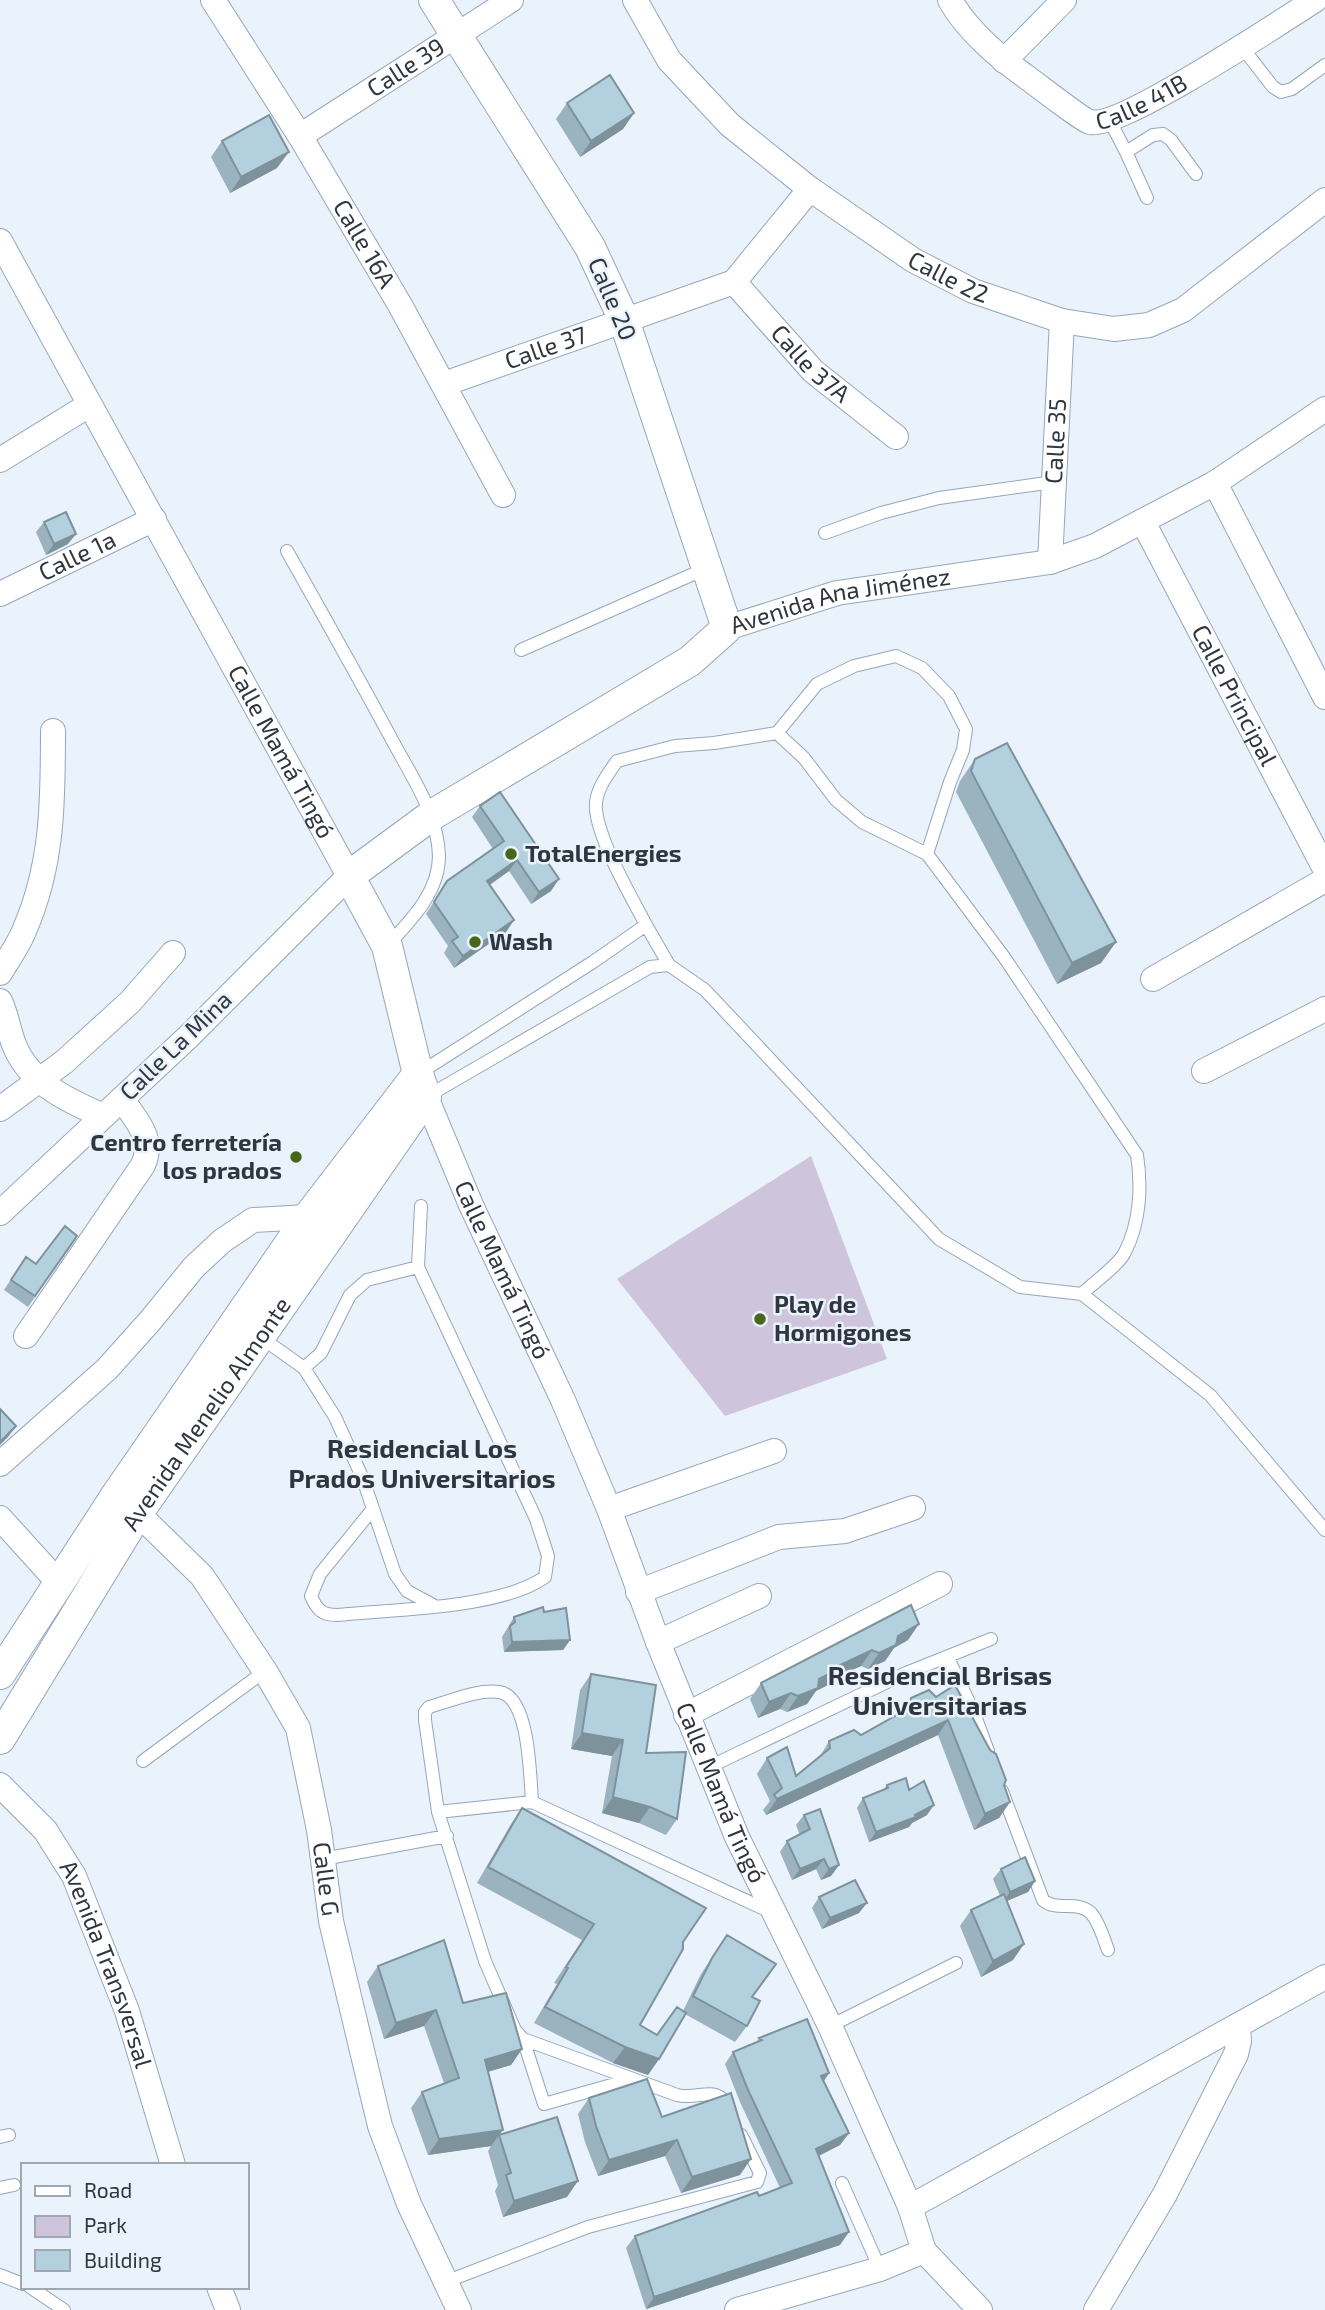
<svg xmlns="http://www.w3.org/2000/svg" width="1325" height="2310" font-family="'Exo 2',sans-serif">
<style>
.green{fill:#cec4db}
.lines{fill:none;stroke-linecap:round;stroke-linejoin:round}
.service-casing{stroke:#95a6bc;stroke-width:14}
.minor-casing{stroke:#95a6bc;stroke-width:26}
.tertiary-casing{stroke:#95a6bc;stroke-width:32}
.service{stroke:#fff;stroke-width:12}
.minor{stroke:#fff;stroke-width:24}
.tertiary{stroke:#fff;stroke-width:30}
.wall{fill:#9ab3bf}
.shaded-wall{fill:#7d929b}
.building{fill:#b3d0de;stroke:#7d929b;stroke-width:2}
.poi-dot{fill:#48671c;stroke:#eaf2fb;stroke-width:2.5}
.labels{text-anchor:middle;stroke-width:5;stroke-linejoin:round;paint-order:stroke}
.street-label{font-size:24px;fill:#2f363f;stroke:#eaf2fb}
.poi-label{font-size:24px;font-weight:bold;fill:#2f363f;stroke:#eaf2fb;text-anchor:start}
.neighbourhood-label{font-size:26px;font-weight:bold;fill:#2f363f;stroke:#eaf2fb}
</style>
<rect width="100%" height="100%" fill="#eaf2fb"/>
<path class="green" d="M811,1156L887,1359L725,1416L617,1279Z"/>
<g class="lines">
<g class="service-casing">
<path id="service" d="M1242,47L1273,87L1281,92L1292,89L1325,65
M1110,121L1126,152L1153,135L1163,134L1171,140L1196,174
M1126,152L1147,198
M825,533L881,513L939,498L1054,482
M287,551C322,613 357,675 391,738C410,774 438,813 439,856C439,893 410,921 387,946
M521,650L707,568
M777,733L817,684L854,666L896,656L922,668L949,696L966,729L963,750L950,782L927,854
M646,925L669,965
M418,1074L593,962L646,925C630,894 600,844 596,810C594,792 607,775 617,761L675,746L714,743L777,733L804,758L836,800L862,822L927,854L1004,957L1137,1155C1142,1187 1140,1223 1125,1252C1119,1265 1093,1283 1082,1294
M426,1097L650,967L669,965L705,990L939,1239L1020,1287L1082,1294L1210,1395L1325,1530
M259,1336L304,1368L335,1417L363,1479L395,1574L407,1591L433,1605
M304,1368L321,1353L350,1295L367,1280L418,1267
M372,1510L320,1574L311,1596C317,1610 322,1615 337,1615C393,1609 500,1609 545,1577L548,1556L536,1519L418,1267L421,1206
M948,1658L974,1713L988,1751
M143,1761L265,1671
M709,1767L906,1673L991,1639
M1002,1791L1043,1900C1056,1912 1078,1900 1091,1913C1099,1922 1104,1939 1108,1950
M532,1802C530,1778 530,1696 499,1692C477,1689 451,1701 429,1707L425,1712V1720L438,1812L485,1961L515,2030L523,2039L544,2104L633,2079
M438,1812L532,1802L771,1912
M323,1859L447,1836
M830,2026L956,1963
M523,2039L677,2095C700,2101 716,2082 729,2109
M0,2137L9,2135
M842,2183L880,2269
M0,2188L14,2185
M0,2275L23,2284
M445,2282L588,2227L757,2182L760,2173L741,2135
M30,2287L64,2310"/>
</g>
<g class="minor-casing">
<g id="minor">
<path id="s1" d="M213,0L300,136L400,305L503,495"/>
<path id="s2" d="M635,0L669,60L730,125L810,189L913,260L973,291L1062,321L1114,329L1149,325L1183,310L1325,200"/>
<path id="s3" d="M950,0C968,32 1000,58 1029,79C1039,86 1082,120 1090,122C1120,129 1282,21 1315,0"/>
<path d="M1004,61L1064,0"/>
<path id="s4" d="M300,136L511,0"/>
<path id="s5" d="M0,241L349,876L188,1037L0,1213"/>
<path id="s6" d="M734,282L813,371L896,437"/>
<path id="s7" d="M444,384L734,282L810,189"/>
<path d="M0,460L89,405"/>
<path d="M1215,483L1325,697"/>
<path id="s8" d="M1143,522L1325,869"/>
<path id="s9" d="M1050,562L1062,321"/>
<path id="s10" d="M0,594L154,519"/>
<path id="s11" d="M727,628L837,593L1050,562L1095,546L1215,483L1325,409"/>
<path d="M0,973C8,959 18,946 24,931C53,865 53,802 53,731"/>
<path d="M1153,979L1325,880"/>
<path d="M0,1001C7,1016 9,1033 15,1047C31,1084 69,1101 103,1116"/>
<path d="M1204,1071L1325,1009"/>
<path id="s12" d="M426,1097L471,1205L563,1400L609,1509L658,1642L737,1837L830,2026L910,2207L924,2251L980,2310"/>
<path d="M0,1109L64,1062L130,1002L173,953"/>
<path d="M26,1336L143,1165C155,1138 137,1122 122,1099"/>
<path d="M0,1464L107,1369L150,1321L194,1267L222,1241L253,1220L308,1217"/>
<path id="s13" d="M125,1501L202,1576L265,1671L298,1728L319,1830L331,1921L380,2126L409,2204L459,2310"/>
<path d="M609,1509L774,1451"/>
<path d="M0,1518L58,1582"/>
<path d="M638,1592L779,1537L845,1531L913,1508"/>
<path d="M658,1642L759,1596"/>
<path d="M686,1715L940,1584"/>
<path id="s14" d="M0,1785L45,1830L74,1876L127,2011L173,2165"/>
<path d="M910,2207L1325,1977"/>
<path d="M219,2287L228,2310"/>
<path d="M737,2310L880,2269L924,2251"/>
<path d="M1096,2310L1165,2194L1236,2054L1239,2041L1238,2026"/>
</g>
</g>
<g class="tertiary-casing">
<g id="tertiary">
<path d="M0,1674L117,1494L308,1217L418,1074"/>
<path id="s15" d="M0,1739L138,1513L426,1097L418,1074L387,946L349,876L432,815L690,661L727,628L624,320L590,247L434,0"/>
</g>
</g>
<use href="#service" class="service"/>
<use href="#minor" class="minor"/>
<use href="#tertiary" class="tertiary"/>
</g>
<path class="wall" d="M567,103L634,113L623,129L580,157L556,119Z
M222,141L277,168L230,193L211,157Z
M44,522L68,544L46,555L36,532Z
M975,759L1116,942L1101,963L1057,984L956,792L960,781Z
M480,806L551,891L531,904L509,871L490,885L514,920L506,932L454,968L444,953L448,946L426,914L447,881L493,849L472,817Z
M77,1236L28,1307L4,1290L26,1257L36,1264Z
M544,1612L570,1640L563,1650L504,1652L502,1637L514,1617Z
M908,1640L894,1648L885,1661L868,1669L861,1666L834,1678L830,1684L816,1691L807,1704L787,1712L780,1709L758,1718L750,1699L761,1683Z
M591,1674L646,1753L677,1819L666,1835L639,1823L602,1813L612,1756L571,1749L580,1690Z
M929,1690L1004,1785L1010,1802L999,1818L974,1830L938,1735L766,1815L763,1810L770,1801L757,1774L767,1758L796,1776L819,1758L829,1741L861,1735L901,1713L911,1698Z
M887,1785L909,1790L927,1815L912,1823L909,1827L869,1842L857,1808L863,1798L884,1789Z
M522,1808L683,1942L640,2025L657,2035L683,2011L701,1974L727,1935L752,1997L747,2026L735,2042L685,2014L659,2059L648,2075L613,2063L534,2023L557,1984L554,1983L582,1940L477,1883L511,1824Z
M804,1815L839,1865L831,1876L821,1880L816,1869L792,1880L780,1852L787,1841L800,1835L796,1825Z
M1001,1869L1035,1881L1028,1892L1007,1901L1013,1960L981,1977L960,1926L971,1910L1000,1896L993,1879Z
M819,1897L859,1913L822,1929L812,1908Z
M378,1966L463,2003L522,2049L511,2065L488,2072L500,2135L567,2197L503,2217L495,2191L498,2185L488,2151L491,2146L428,2155L411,2108L422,2092L444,2083L424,2026L384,2039L367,1982Z
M759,2038L829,2073L823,2082L849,2133L840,2145L819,2156L840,2245L646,2309L626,2248L635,2236L759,2196L780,2188L740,2102L725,2064L733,2052L757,2042Z
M589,2098L662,2117L740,2175L681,2193L665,2156L598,2176L585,2142L578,2114Z"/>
<path class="shaded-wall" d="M634,113L623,129L580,157L591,141Z
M289,152L277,168L230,193L241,177Z
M76,534L68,544L46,555L54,544Z
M517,860L509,871L479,892L487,881Z
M559,879L551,891L531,904L539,892Z
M514,920L506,932L454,968L463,956Z
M1116,942L1101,963L1057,984L1072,963Z
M16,1426L8,1437L0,1445V1442Z
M919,1624L908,1640L894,1648L885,1661L868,1669L879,1653L898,1636Z
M570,1640L563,1650L504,1652L512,1642Z
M872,1650L861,1666L834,1678L830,1684L816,1691L807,1704L787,1712L798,1696L819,1679L840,1665Z
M791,1693L780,1709L758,1718L769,1702Z
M948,1720L938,1735L766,1815L777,1799Z
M582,1733L623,1740L612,1756L571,1749Z
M613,1797L650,1807L639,1823L602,1813Z
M1010,1802L999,1818L974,1830L985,1814Z
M934,1805L927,1815L912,1823L909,1827L869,1842L876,1832Z
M824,1859L816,1869L792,1880L800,1869Z
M839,1865L831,1876L821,1880L829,1869Z
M1035,1881L1028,1892L1002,1903L1010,1892Z
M867,1903L859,1913L822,1929L830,1918Z
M1024,1944L1013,1960L981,1977L993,1961Z
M436,2010L424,2026L384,2039L396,2023Z
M625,2047L659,2059L648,2075L613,2063Z
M522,2049L511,2065L473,2076L485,2060Z
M829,2073L821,2085V2076Z
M503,2130L491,2146L428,2155L439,2139Z
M849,2133L840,2145L808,2161L816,2149Z
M677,2140L665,2156L598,2176L609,2160Z
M751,2159L740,2175L681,2193L692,2177Z
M578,2181L567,2197L503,2217L514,2201Z
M849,2232L840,2245L646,2309L654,2297Z"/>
<path class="building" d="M610,75L634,113L591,141L567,103Z
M269,115L289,152L241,177L222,141Z
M66,512L76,534L54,544L44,522Z
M1007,743L1116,942L1072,963L971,771L975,759Z
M500,792L559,879L539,892L517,860L487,881L514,920L463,956L452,941L458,937L434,902L447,881L504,841L480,806Z
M65,1226L77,1236L35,1296L11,1280L26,1257L36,1264Z
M0,1409L16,1426L0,1442Z
M911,1605L919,1624L898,1636L896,1645L879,1653L872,1650L840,1665L841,1668L819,1679L818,1688L798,1696L791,1693L769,1702L761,1683Z
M543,1607L544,1612L566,1608L570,1640L512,1642L510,1626L515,1622L514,1617Z
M591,1674L656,1685L646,1753L686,1752L677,1819L650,1807L613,1797L623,1740L582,1733Z
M955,1685L990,1750L996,1754L1006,1780L1004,1785L1010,1802L985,1814L948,1720L777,1799L774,1795L782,1788L767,1758L787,1747L796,1776L830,1748L829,1741L854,1730L861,1735L909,1708L911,1698L929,1690L936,1697Z
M906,1778L909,1790L924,1781L934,1805L915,1815L916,1817L876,1832L863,1798L888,1788L887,1785Z
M522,1808L706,1908L683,1942V1949L640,2025L657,2035L677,2007L686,2013L659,2059L625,2047L545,2007L568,1968L566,1967L594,1924L488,1867Z
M820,1809L839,1865L829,1869L824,1859L800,1869L787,1841L810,1829L804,1815Z
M1025,1857L1035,1881L1010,1892L1001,1869Z
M855,1880L867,1903L830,1918L819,1897Z
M1004,1894L1024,1944L993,1961L971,1910Z
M727,1935L776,1964L752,1997L760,2001L747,2026L693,1996L712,1958Z
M444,1940L463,2003L506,1993L522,2049L485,2060L503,2130L439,2139L422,2092L459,2078L436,2010L396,2023L378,1966Z
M807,2019L829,2073L821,2076L849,2133L816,2149L849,2232L654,2297L635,2236L757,2192L759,2196L792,2183L748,2090L733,2052L762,2040L759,2038Z
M647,2079L662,2117L731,2093L751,2159L692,2177L677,2140L609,2160L596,2126L589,2098Z
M557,2117L578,2181L514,2201L506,2175L511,2173L499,2135Z"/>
<g class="poi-dot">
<circle cx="511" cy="854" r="7"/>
<circle cx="475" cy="942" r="7"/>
<circle cx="296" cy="1157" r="7"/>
<circle cx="760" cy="1319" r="7"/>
</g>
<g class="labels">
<g class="street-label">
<text dy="8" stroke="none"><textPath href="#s4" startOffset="126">Calle 39</textPath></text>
<text dy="8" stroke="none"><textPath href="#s3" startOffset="243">Calle 41B</textPath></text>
<text dy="8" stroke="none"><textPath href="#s1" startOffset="287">Calle 16A</textPath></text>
<text dy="8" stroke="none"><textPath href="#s2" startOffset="425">Calle 22</textPath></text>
<text transform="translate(612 299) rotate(67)" y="8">Calle 20</text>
<text dy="8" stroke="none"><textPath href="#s7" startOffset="108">Calle 37</textPath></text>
<text dy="8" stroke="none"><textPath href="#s6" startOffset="112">Calle 37A</textPath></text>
<text dy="8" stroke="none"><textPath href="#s9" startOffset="121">Calle 35</textPath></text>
<text dy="8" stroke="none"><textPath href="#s10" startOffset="86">Calle 1a</textPath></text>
<text dy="8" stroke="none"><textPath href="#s11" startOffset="117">Avenida Ana Jiménez</textPath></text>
<text dy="8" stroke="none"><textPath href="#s8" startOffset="196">Calle Principal</textPath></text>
<text dy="8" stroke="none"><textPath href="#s5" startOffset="583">Calle Mamá Tingó</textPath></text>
<text transform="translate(176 1046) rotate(-44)" y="8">Calle La Mina</text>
<text dy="8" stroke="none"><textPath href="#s12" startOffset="189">Calle Mamá Tingó</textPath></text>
<text dy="8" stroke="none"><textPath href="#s15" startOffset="385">Avenida Menelio Almonte</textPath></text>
<text dy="8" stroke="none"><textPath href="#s12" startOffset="756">Calle Mamá Tingó</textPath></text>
<text dy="8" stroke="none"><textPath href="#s13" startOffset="441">Calle G</textPath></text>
<text dy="8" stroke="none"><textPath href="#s14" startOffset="212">Avenida Transversal</textPath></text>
</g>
<g class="poi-label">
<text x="525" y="862">TotalEnergies</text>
<text x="489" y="950">Wash</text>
<text x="282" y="1151" text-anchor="end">Centro ferretería<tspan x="282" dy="28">los prados</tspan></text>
<text x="774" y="1313">Play de<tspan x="774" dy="28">Hormigones</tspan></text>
</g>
<g class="neighbourhood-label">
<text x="422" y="1458">Residencial Los<tspan x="422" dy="30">Prados Universitarios</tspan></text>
<text x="940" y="1685">Residencial Brisas<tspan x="940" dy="30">Universitarias</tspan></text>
</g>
</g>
<rect x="21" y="2163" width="228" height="126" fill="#eaf2fb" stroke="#9fa7b0" stroke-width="2"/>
<rect x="35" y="2186" width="35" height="10" fill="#ffffff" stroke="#9fa7b0" stroke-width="2"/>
<text x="84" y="2198" font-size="21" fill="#2f363f">Road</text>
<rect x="35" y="2216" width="35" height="21" fill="#cec4db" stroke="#9fa7b0" stroke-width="2"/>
<text x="84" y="2233" font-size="21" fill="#2f363f">Park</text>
<rect x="35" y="2250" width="35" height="21" fill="#b3d0de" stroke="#9fa7b0" stroke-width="2"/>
<text x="84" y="2268" font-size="21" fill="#2f363f">Building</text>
</svg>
